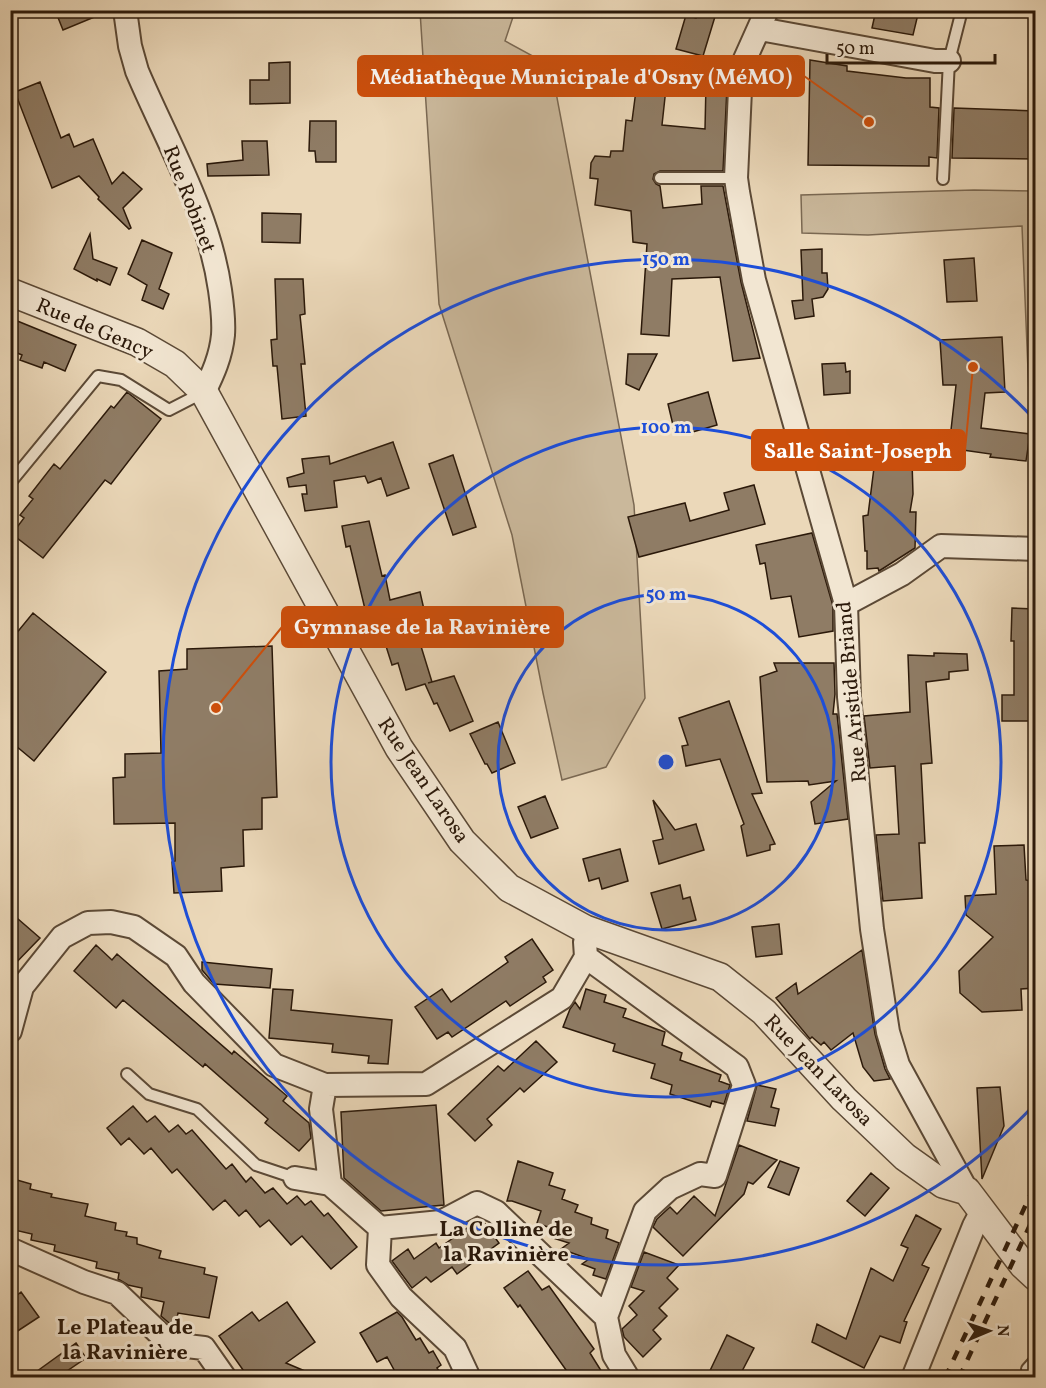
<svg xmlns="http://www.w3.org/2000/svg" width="1046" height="1388" font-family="Vollkorn,serif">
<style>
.green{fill:#cab89b;stroke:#7a6852;stroke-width:1.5}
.building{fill:#8f7c65;stroke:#2b190a;stroke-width:1.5}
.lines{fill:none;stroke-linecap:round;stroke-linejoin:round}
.service-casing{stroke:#5b4936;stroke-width:14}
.minor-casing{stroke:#5b4936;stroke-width:26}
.tertiary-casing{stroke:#5b4936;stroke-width:30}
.service{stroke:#f2e6d2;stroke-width:10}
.minor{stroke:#f2e6d2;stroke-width:22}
.tertiary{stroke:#f2e6d2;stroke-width:27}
.rail{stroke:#2b190a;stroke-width:4.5;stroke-dasharray:10 10;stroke-linecap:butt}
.ring{fill:none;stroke:#1d4ed8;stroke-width:3}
.labels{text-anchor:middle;stroke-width:6;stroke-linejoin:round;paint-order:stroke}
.street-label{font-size:21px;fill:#2b190a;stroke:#f2e6d2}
.neighbourhood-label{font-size:22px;font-weight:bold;fill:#2b190a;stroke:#f2e6d2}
.centre{fill:#1d4ed8;stroke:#f2e6d2;stroke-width:3}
.ring-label{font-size:18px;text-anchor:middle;font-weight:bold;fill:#1d4ed8;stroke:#f2e6d2;stroke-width:6;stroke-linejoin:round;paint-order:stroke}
.leader{fill:none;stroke:#cc4f0c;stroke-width:2}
.callout-dot{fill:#cc4f0c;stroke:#f2e6d2;stroke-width:2}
.callout{fill:#cc4f0c;stroke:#cc4f0c;stroke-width:2}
.callout-label{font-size:22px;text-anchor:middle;font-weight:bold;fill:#fff}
</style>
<rect width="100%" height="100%" fill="#ebd8b9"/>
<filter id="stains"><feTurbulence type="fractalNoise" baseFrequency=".00333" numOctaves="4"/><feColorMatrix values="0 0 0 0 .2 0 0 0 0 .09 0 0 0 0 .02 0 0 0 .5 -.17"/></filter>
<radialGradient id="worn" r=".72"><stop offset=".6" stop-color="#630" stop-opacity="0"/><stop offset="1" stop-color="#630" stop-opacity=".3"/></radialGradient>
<path class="green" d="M420,11H515L505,41L551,66L634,505L645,698L606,767L562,780L543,693L512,535L439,304Z
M974,190L1035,191V394H1029L1022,226L868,235L802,233L801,195Z"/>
<path class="building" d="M55,10H109V11L63,30Z
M698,10H717L703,56L676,49L686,15L696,18Z
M876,10H919L913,35L872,28Z
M810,60L847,66V71L906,78H930V107L939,108L937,158L929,157V166L808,165Z
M290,62V103L250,104V80H269V63Z
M638,75L667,79L662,125L705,129L706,84L727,87L723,171H660L654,174L653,179L656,184L660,186L663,208L702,204L701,186H723L741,282L760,358L733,361L720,277L672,279L669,336L641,334L647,244L633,242L631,211L595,205L598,179L590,178L591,163L595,156L610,157L611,151H623L626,120L632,121Z
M40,82L61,138L69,134L74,147L93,139L112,184L123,172L142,189L123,208L131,228L129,229L98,199L99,197L79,176L52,188L15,92Z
M954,108L1035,111V159L952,158Z
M310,121H336V162H316L315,151H309Z
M242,141H267L269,175L208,176L207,164L243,160Z
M262,213L301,214L300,243L262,242Z
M90,234L93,259L117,268L110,285L97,279V281L74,269Z
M142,240L172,253L159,289L169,294L163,309L142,300L147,285L128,274Z
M822,249V273H827L828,289L823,297L812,299L814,316L795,319L792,301L803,300L801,250Z
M974,258L977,301L947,302L944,260Z
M275,279H303L305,314L300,315L305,364H301L306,416L282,419L277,366H273L271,340L277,339Z
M10,318L76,345L65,371L44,362L42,368L20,360L22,355L10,350Z
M1002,337L1005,392L985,393L981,428L1030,434L1026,461L990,457L991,454L949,448L956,385H943L940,340Z
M628,354H657L639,390L626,384Z
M845,363L846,372L850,371V393L824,395L822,364Z
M127,392L161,419L111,484L105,480L43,558L12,534L24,518L20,515L33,499L29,496L54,464L60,469L111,406L114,408Z
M708,392L717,425L689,433L686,422L673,425L668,404Z
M393,442L409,488L387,496L381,478L368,483L365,476L334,481L337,507L305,511L302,494H307L306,485L289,487L287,478L304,473L302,459L329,456L330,464Z
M453,455L476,527L453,535L429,464Z
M875,460L912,461L913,494L910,512H916L915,548L879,571L878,568L867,569V551H865L864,533L863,516L868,515Z
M754,485L765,524L639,557L628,517L685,503L690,521L729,510L724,493Z
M369,521L382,576L385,575L390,600L420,592L425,614L412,617L432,682L428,683L454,676L473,721L450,731L437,703L434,704L425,684L406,690L398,663L392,665L379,624L369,626L350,546L346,547L342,526Z
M812,533L833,606V631L799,637L791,596L771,599L765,563L760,564L756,545Z
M1012,608L1035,609V721H1002V695H1014V641H1011Z
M33,613L106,672L34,761L10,741V641Z
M272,646L277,797L262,798V829L243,830L244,866L221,868L222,891L174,893L172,862L175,861V823L114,824L113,778L125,777V754L161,753L159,671L187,669V649Z
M934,653L967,654L968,670L949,672V679L926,682L932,763L921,764L925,843H919L922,898L883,901L876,835L899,834L895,766L870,768L864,716L910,712L908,655L934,656Z
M774,663H834L835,694L833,714H837L848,819L815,824L811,802L836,781L809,785L808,781L767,782L760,677L777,671Z
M729,701L762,793L752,794L775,844L770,845V850L747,856L741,826L744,824L720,759L686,766L682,746L688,745L679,718Z
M498,722L515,763L492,773L487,764H485L470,734Z
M545,796L558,828L531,838L518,807Z
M653,800L675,830L696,824L704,850L659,864L653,841L663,839Z
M1024,845L1026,880L1030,881L1031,892H1035V988L1021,989L1022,1010L982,1012L960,993L959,971L993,937L966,915L965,896L996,894L994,846Z
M620,849L628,881L602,889L599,878L589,881L583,859Z
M680,885L683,899L690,897L696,920L662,929L651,893Z
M10,912L40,938L10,969Z
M779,924L782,954L756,957L752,927Z
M532,939L553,970L543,977L546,982L510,1006L506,1001L452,1037L448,1032L437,1039L415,1007L442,989L451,1002L508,962L505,957Z
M96,945L112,960L117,954L232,1054L234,1051L287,1096L283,1101L309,1123L311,1138L299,1151L265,1123L268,1119L205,1064L203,1067L123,1000L116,1008L74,971Z
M862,950L875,1034L885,1069L890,1079L874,1081L863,1067L853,1033L831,1050L824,1042L821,1045L812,1037L810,1039L776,998L796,983L798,994Z
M202,962L272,969L270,988L214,984L202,970Z
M273,989L293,990L291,1010L392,1020L388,1064L368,1063L369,1056L332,1052L333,1044L269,1038Z
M586,989L606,995L604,1002L626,1009L623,1017L665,1032L662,1045L682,1053L680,1060L721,1075L719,1081L730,1085L724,1104L712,1101L710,1107L670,1094L672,1085L651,1078L655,1064L613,1051L615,1044L563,1027L570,1009L575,1002L580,1009Z
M536,1041L557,1062L524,1092L520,1088L487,1119L492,1125L475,1141L448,1114L498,1066L504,1071Z
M757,1085L776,1089L771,1107L779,1109L775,1126L747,1121Z
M1000,1087L1004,1126L982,1179L977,1088Z
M436,1105L444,1205L381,1211L344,1178L341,1112Z
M133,1106L147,1122L155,1116L169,1132L178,1125L186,1134L192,1130L226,1169L232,1164L246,1182L251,1177L265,1193L273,1188L287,1204L297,1196L305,1205L311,1201L324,1216L328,1213L357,1247L331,1269L302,1236L291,1245L269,1220L260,1227L246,1210L239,1216L225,1200L213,1210L177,1169L172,1173L151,1148L144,1154L129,1138L121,1145L107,1128Z
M739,1145L777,1160L753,1184L748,1182L744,1194L683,1256L653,1227L657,1219L670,1207L677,1214L694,1196L715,1216Z
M518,1161L553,1173L549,1185L565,1190L562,1199L578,1205L575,1212L592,1218L591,1224L608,1230L606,1238L619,1243L606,1279L593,1275L595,1269L582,1264L589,1259L561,1249L569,1243L550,1237L553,1229L537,1223L541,1211L512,1201H507Z
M780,1161L799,1168L789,1195L768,1187Z
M871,1173L889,1188L865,1216L847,1201Z
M10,1178L31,1184L30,1189L52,1194L51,1197L88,1204L85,1216L116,1223L115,1230L127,1232L126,1236L137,1238V1244L161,1251L159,1258L205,1268L204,1274L217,1277L209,1318L178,1313L175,1328L161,1316L164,1302L141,1297L142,1288L128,1285L118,1279L119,1273L96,1268L97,1262L54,1251L55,1245L31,1240L32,1234L10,1229Z
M916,1215L941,1229L922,1265L929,1268L904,1321L907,1322L900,1343L880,1336L864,1368L812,1342L817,1324L846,1339L871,1268L893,1281L908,1248L901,1245Z
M480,1219L483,1221L499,1243L457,1274L452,1267L431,1282L426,1277L412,1288L392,1261L408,1249L414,1259L436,1243L439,1248Z
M644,1252L679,1265L667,1278L678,1289L659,1308L667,1316L653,1330L661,1339L643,1357L624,1337L622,1329L637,1315L629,1306L644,1291L631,1287Z
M528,1271L542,1290L549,1286L594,1349L590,1353L605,1377H571L520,1305L518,1307L504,1288Z
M21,1292L39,1317L10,1336V1301Z
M287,1302L315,1342L286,1363L319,1377H248L219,1336L252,1312L259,1321Z
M397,1312L402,1317L416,1340L420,1338L429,1353L433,1351L441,1365L437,1368L443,1377H398L387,1357L377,1362L360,1333Z
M727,1335L754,1348L739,1377H707Z
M76,1343L86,1358L58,1377H29Z"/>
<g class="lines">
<g class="service-casing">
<path id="service" d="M660,178H736
M943,179L949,61L962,10
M800,447L825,443L905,448
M10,483L98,376L121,380L169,410L202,393
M127,1074L149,1094L197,1109L256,1165L295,1178
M1027,1369L1036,1359"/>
</g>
<g class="minor-casing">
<path id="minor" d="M125,10L130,46L137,71C167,142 209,212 220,290C222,304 224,321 223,335C221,356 213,374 204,392
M767,10L741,68L736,178L738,192L754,280L846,604L849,697L872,929L888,1032L898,1065L967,1191
M760,29L935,61H949
M846,604L902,574L941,546L1036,549
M10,1031L22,987L62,937L88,923L111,922L134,927L176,956L194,983L274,1065L325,1085L426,1084L562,998L586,957L585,942
M325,1085L321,1109L330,1184
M295,1178L330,1184L380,1228L441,1222L477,1203L496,1212L606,1317L645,1211L670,1188L700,1174L715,1176L744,1085L737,1067L586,957
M380,1228L378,1265L401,1297L455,1348L469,1378
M10,1249L84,1282L117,1293L163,1337L178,1345L204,1348L225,1378
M606,1317L614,1355L628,1378
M913,1378L974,1226L982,1211"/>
</g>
<g class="tertiary-casing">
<path id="tertiary" d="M10,292L137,342L175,364L204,392L399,748L462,841L509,888L585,929L720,977L764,1012L844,1099L905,1157L943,1184L967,1191L1023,1265L1036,1277"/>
</g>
<use href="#service" class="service"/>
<use href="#minor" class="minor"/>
<use href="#tertiary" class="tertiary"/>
<path class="rail" d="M945,1378L1036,1183
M959,1378L1036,1212"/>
</g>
<g class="ring">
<circle cx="666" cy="762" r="168"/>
<circle cx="666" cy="762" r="335"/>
<path d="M1034 1105A503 503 0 1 1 1034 419"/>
</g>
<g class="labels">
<g class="street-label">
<text transform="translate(190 199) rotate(69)" y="7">Rue Robinet</text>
<text transform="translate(95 328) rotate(23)" y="7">Rue de Gency</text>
<text transform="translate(851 692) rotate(-95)" y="7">Rue Aristide Briand</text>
<text transform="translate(424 780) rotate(56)" y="7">Rue Jean Larosa</text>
<text transform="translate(819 1070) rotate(46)" y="7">Rue Jean Larosa</text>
</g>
<g class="neighbourhood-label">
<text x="506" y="1236">La Colline de<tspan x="506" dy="25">la Ravinière</tspan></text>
<text x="125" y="1334">Le Plateau de<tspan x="125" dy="25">la Ravinière</tspan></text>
</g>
</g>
<circle cx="666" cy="762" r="9" class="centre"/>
<g class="ring-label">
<text x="666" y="265">150 m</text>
<text x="666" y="433">100 m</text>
<text x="666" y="600">50 m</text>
</g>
<path class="leader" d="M869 122L804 76M973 367L965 450M216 708L282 627"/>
<g class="callout-dot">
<circle cx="869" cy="122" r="6"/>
<circle cx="973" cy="367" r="6"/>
<circle cx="216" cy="708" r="6"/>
</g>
<g class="callout">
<rect x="358" y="56" width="446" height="40" rx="6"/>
<rect x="752" y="430" width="213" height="40" rx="6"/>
<rect x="282" y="607" width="281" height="40" rx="6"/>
</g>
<g class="callout-label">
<text x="581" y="84">Médiathèque Municipale d'Osny (MéMO)</text>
<text x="858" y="458">Salle Saint-Joseph</text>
<text x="422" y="634">Gymnase de la Ravinière</text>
</g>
<rect width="1046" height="1388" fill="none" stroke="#ebd8b9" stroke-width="36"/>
<rect x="12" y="12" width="1022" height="1364" fill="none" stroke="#2b190a" stroke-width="3"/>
<rect x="18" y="18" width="1010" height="1352" fill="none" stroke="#2b190a" stroke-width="1.5"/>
<g transform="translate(989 1331) rotate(88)" stroke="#f2e6d2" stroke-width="4.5" paint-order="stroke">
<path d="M0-4.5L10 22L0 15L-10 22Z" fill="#2b190a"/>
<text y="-9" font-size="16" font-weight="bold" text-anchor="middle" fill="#2b190a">N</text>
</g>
<path d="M827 54v9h168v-9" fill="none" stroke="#2b190a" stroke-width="3"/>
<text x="836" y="54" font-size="18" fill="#2b190a" stroke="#f2e6d2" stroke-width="4.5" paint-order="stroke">50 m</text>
<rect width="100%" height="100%" filter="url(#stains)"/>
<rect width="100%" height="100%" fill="url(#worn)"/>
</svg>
